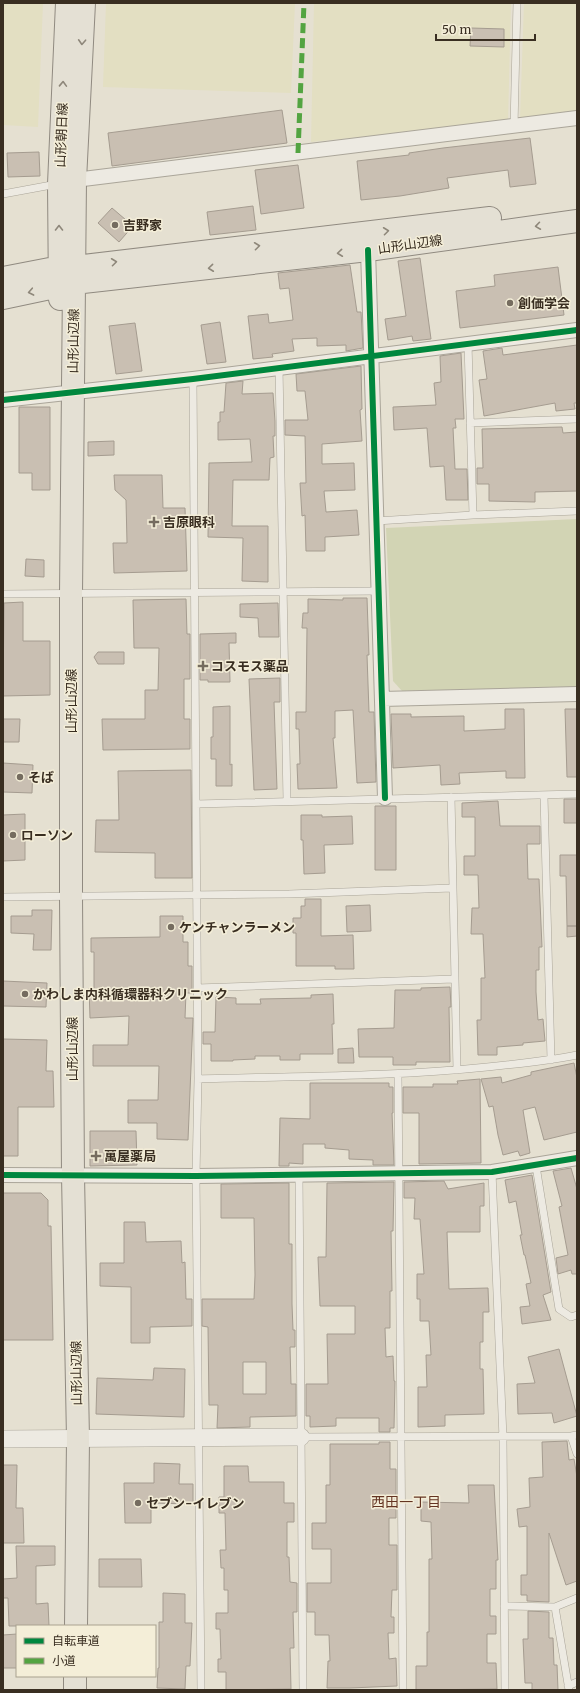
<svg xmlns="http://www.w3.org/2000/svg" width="580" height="1693" font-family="Merriweather,'Noto Sans JP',serif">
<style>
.farmland{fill:#e3dfc2}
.green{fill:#d2d4b4}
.building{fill:#c9bfb2;stroke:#a59c90;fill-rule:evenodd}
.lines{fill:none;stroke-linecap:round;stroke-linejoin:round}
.service-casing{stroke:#aaa599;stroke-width:8}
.minor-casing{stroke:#aaa599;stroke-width:16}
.tertiary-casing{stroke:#aaa599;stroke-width:18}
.primary-casing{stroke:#908a80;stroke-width:24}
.service{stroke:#edeae2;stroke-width:7}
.minor{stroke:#edeae2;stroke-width:14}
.tertiary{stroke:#edeae2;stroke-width:17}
.primary{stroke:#e4e0d4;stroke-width:22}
.quiet{stroke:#53a441;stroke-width:5;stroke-dasharray:10 5;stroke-linecap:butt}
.cycleway-casing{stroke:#f4eed8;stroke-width:8}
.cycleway{stroke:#00873e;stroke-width:6}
.oneway{stroke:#8e877a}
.poi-dot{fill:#756c5f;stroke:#f4eed8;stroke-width:1.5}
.labels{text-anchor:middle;stroke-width:3;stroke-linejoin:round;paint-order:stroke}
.street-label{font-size:13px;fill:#392e21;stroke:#f4eed8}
.poi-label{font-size:13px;font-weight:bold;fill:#392e21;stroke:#f4eed8;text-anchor:start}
.neighbourhood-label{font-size:14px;fill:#643422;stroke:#f4eed8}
</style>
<rect width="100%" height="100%" fill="#e5e0d1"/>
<path class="farmland" d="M3,3H43L38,127L3,125Z
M106,3H295L291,93L103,87Z
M314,3H511L508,122L311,142Z
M524,3H577V112L520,119Z"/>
<path class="green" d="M577,519V687L402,691L393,681L386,528Z"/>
<path class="building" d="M471,28L504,29V47L470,46Z
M282,110L287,143L112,166L108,133Z
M530,138L536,184L510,187L508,170L447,178L449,188L400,196L361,200L357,161L409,155V153L443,148Z
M39,152L40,176L8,177L7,153Z
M298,165L304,208L261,214L255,170Z
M253,206L256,230L210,235L207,212Z
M112,208L133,226L119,242L98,223Z
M420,258L431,339L413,341L412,336L388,340L385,319L406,316L398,261Z
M350,265L357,312H361L363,348L346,351V345L317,346V338L292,339L294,351L272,354L273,357L253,359L248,316L268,314L269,323L293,320L289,288L280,289L278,273Z
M558,267L564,315L460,328L456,291L495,286L494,275Z
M220,322L226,362L207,364L201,325Z
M135,323L142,371L116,374L109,326Z
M577,345V403H574L575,409L556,411L555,403L484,416L479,380L487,379L483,351L502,348L503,355Z
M461,353L464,419H455L456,428H453L455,469H467L468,500H446L444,466L430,467L427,428L394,430L393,407L436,405L434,383L441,382L440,356Z
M361,366L362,409L360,410L362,441L322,444V464L354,463L355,490L324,491L326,512L357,510L359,535L325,537V551H306L305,515L302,516L300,483H306L305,436L285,435V420H308L305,391H297L296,374Z
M243,381L242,394L273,393L275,421V436H273L274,457L270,458L269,480H233L232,526H268V582L242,581L243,538L208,537L209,463L252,462L250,439L218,440V422H220V412H224L226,383Z
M19,407H50V490H32V473H19Z
M562,427L563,433L577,432V491L535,492V502L489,501V484H477V468H483L482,429Z
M114,441V455L88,456V442Z
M114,475H162L163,508H185L187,571L114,573L113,543H127L126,500L115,490Z
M26,559L44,560V577L25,576Z
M343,598H367L369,655H367L369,712H374L376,782L357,783L353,710L335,711V738H333L337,788L298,789L297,764H300L299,729H296V712H306L307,628H302L303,613H308V599L343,600Z
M186,599L187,634H190V679H184V719H190V749L103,750L102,719H145V690H158L159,648H134L133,600Z
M23,602V641H50V695L3,696L4,603Z
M278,603L279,637H259L258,618L240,617V604Z
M236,633V643H229L230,682H208V680H200V634Z
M98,652H124V664H98L94,657Z
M280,678V702H274L277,789L254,790L249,679Z
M230,706V765L232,764V786H216V759H211V737H213V707Z
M505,709H524L525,778H506V771L459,773L460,784L441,785L440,765L393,768L391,714H411V717L464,716V731L505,729Z
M565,709H577V777H567Z
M3,719H20L19,742H3Z
M3,763L33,765L32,793L3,792Z
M191,770L192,878H155V853L95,852L96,820H119L118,771Z
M564,799H577V823H564Z
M498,801L500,826H540V844H527L528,879H539L542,947H539V970H536V992L538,1020L543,1019L545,1041L523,1043V1045L497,1047V1055H478L477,1020H481V978H485L483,934H471L472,908H479L478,875H464V856H475V817H462V803Z
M375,806H396V870H375Z
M25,814V860L3,861V815Z
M301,815H322V817L352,816L353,844L324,845L325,873L304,874L303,840H301Z
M560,855H577V936L567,937V926H576H567L566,876H560Z
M305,899H321V936L353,935L354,969H335V966H296V933H293V918H301V906H305Z
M370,905L371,931L347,932L346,906Z
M32,910H52L51,950H33L34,934L11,933V916H32Z
M160,916H183V942H188V966H192V993H186L185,1018H193L188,1140L157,1139V1123H128V1100H158L159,1066H93V1045H128L129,1016L90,1018L89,988H94V952H91V938L160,937Z
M3,981L47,983L46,1007L3,1006Z
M450,987L451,1007H449L450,1062H416V1065H393V1057H359L358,1029L394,1028L395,990H421V988Z
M333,994L334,1024H332L333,1054H300V1060H280V1056H255V1059L233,1060V1061H211V1044H203V1032H215L216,997L236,998V1004H261L260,999L311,998V995Z
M3,1039L47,1040L46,1071H53L54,1107H18V1156H3Z
M353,1048L354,1063H338V1049Z
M574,1063L577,1078V1132L544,1140L535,1107L523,1110L530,1153L520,1156L518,1151L503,1155L498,1135L493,1106L489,1107L481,1079L501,1077L502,1083L531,1075V1072Z
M480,1079L481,1163L419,1164V1113H403V1087H433V1084H458L457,1081Z
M310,1083H389V1087H393V1113H392L394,1165H373V1160L349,1159V1150L325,1148V1144H303V1164L289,1163V1166H279L280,1118L310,1119Z
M90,1131H136L137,1165L90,1166Z
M571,1168L577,1189V1274H572L571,1270L558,1274L556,1258L568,1255L559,1207L562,1206L553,1171Z
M532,1175L551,1292L543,1295L551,1320L522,1324L520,1307L530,1306L526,1284L531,1283L525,1255H524L520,1235H522L516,1201L509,1203L505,1180Z
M444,1181L448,1189L484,1183V1206H480V1232H447L449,1289L488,1288L489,1312H483V1342H480V1369H483L484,1414L445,1415V1426L418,1427V1387H427L426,1355H431L429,1321H420V1299H417V1274H424L420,1219H414L415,1198H404V1182Z
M394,1182L393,1231H391L392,1291H390V1328H385L386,1357L393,1356L394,1381H395L394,1428H390V1432H379V1418H336V1426L310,1427V1416H306V1384H328L327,1334H355V1306H320L318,1257H326L327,1183Z
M289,1183V1244H292V1304L293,1330H295V1347H290L291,1384H296V1416L250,1417V1427L217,1428L218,1405H209L208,1327L202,1326V1299H254L255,1275L254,1218H221V1184ZM243,1362H266V1394H243Z
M3,1193H41L48,1200V1226H51L53,1340H3Z
M124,1222H145L146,1242L181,1241L182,1263L185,1262L186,1299H192V1326L150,1327V1343H131V1287L100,1286V1263H124Z
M559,1349L577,1416L554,1423L552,1413L518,1414L517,1384L535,1383L528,1357Z
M154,1368L185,1369L184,1417L96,1414L97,1378L153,1380Z
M567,1441L569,1460L574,1459L577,1477V1581L566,1585L549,1533V1602L527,1601V1595H521V1575H527V1526L519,1527L517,1509L530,1507L529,1478L543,1477L542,1442Z
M379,1442H390V1469H396V1518H389V1545H397V1590H392L391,1617H394V1633H388L389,1659L396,1658L397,1686L350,1688H327L328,1661H330L329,1635H315V1612H307V1583H331V1549H312V1523H326V1485H330V1444H379Z
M154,1463L180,1464L179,1484H193V1504L151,1503V1523H125L124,1483H154Z
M3,1465H17L16,1508H23L24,1543H3Z
M224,1466H248L249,1482H284V1503H294V1522H287V1557H289L290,1582L297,1583V1612H293L294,1648H290L291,1689L226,1690V1672H218V1659H221L220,1629H216V1613H228V1590H224V1568H221L220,1550H226L225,1513H219V1497H224Z
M468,1485H494L498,1560H496V1589H490V1616H496V1634H487V1663H496L497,1689L416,1690V1666H427V1632H429V1559H432L431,1522L421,1521V1502L469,1503Z
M16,1546H55V1565L36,1566V1604L48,1603L49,1626H9L8,1598H3V1579L17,1578Z
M99,1559H141L142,1587H99Z
M163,1593L185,1594V1623H192L190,1666H186L185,1689L157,1688L158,1668H159V1622H163Z
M528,1611L549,1612V1638H553L554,1665H557L558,1690H532V1683H525L523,1639H528Z
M17,1634V1668H3V1635Z"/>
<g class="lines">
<g class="service-casing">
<path id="service" d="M514,126L517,3
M3,194L57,184
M468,344L473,515
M279,367L287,801
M193,379L198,1079L196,1176L201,1690
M470,423L577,419
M376,521L473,515L577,511
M3,594L378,591
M544,796L551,1060
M451,797L457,1070
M196,804L577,794
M3,897L289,894L452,888
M197,988L454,979
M398,1074L403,1690
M198,1079C294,1076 391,1077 487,1067C517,1064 547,1061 577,1055
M536,1166L559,1309L571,1317L577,1315
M492,1172L503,1438L505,1690
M299,1174L303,1690
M571,1436L577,1454
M301,1437L571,1436L577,1435
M504,1606L555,1607L577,1598
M555,1607L569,1690
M568,1686L577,1682"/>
</g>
<g class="minor-casing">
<path id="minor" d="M75,180L577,118
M368,250L385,798
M3,400L193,379L577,330
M382,699L577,694
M3,1175L196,1176L492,1172L577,1158"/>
</g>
<g class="tertiary-casing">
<path id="tertiary" d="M3,1439L301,1437"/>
</g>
<g class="primary-casing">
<path id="primary" d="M3,278L60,267H75L490,218
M3,298L74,283L368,250L577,221
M60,299L59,184L67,3
M76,1626L78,1439L73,1175L71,896V594L75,180L84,3
M75,1690V1676"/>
</g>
<use href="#service" class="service"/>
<use href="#minor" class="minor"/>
<use href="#tertiary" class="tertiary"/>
<use href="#primary" class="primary"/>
<path class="quiet" d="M298,153L304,3"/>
<g class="cycleway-casing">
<path id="cycleway" d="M368,250L385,798
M3,400L193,379L577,330
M3,1175L196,1176L492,1172L577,1158"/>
</g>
<use href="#cycleway" class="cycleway"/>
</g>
<defs><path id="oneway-chevron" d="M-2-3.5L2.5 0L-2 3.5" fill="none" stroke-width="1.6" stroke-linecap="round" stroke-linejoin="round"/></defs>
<g class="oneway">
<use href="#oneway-chevron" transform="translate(82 42) rotate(93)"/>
<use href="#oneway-chevron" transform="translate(63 84) rotate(-88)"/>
<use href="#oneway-chevron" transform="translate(538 226) rotate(172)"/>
<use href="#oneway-chevron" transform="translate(59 228) rotate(-90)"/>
<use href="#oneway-chevron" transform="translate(386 231) rotate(-7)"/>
<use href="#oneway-chevron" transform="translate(257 246) rotate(-7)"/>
<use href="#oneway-chevron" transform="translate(340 253) rotate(174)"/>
<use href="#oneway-chevron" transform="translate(114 262) rotate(-7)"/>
<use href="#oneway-chevron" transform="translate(211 268) rotate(174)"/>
<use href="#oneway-chevron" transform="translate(31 292) rotate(169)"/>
</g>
<g class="poi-dot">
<circle cx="115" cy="225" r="4"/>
<circle cx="510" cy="303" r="4"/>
<path d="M152 516h4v4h4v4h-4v4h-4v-4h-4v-4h4z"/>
<path d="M201 660h4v4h4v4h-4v4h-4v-4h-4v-4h4z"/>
<circle cx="20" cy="777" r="4"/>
<circle cx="13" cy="835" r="4"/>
<circle cx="171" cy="927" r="4"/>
<circle cx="25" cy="994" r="4"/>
<path d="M94 1150h4v4h4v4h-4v4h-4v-4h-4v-4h4z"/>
<circle cx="138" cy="1503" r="4"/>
</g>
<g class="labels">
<g class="street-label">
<text transform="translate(61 135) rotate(-88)" y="5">山形朝日線</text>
<text transform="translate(410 244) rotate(-8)" y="5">山形山辺線</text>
<text transform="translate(73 341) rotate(-89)" y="5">山形山辺線</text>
<text transform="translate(71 701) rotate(-90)" y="5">山形山辺線</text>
<text transform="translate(72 1049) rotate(-90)" y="5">山形山辺線</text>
<text transform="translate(76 1373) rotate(-91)" y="5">山形山辺線</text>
</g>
<g class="poi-label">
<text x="123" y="230">吉野家</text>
<text x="518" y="308">創価学会</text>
<text x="163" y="527">吉原眼科</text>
<text x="211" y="671">コスモス薬品</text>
<text x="28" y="782">そば</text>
<text x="21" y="840">ローソン</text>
<text x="179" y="932">ケンチャンラーメン</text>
<text x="33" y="999">かわしま内科循環器科クリニック</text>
<text x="104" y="1161">萬屋薬局</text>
<text x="146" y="1508">セブン-イレブン</text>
</g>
<g class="neighbourhood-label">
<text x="406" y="1507">西田一丁目</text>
</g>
</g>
<rect width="580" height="1693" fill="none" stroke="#392e21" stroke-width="8"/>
<rect x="16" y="1625" width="140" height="52" fill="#f4eed8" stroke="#a9a18f"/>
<rect x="24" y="1638" width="20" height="6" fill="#00873e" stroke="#a9a18f"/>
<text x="52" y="1645" font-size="12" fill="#392e21">自転車道</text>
<rect x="24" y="1658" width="20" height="6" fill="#53a441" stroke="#a9a18f"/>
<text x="52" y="1665" font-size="12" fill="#392e21">小道</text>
<path d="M436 34v6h99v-6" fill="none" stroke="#392e21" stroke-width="2"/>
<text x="442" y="34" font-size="12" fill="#392e21" stroke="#f4eed8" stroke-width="3" paint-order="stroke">50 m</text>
</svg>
